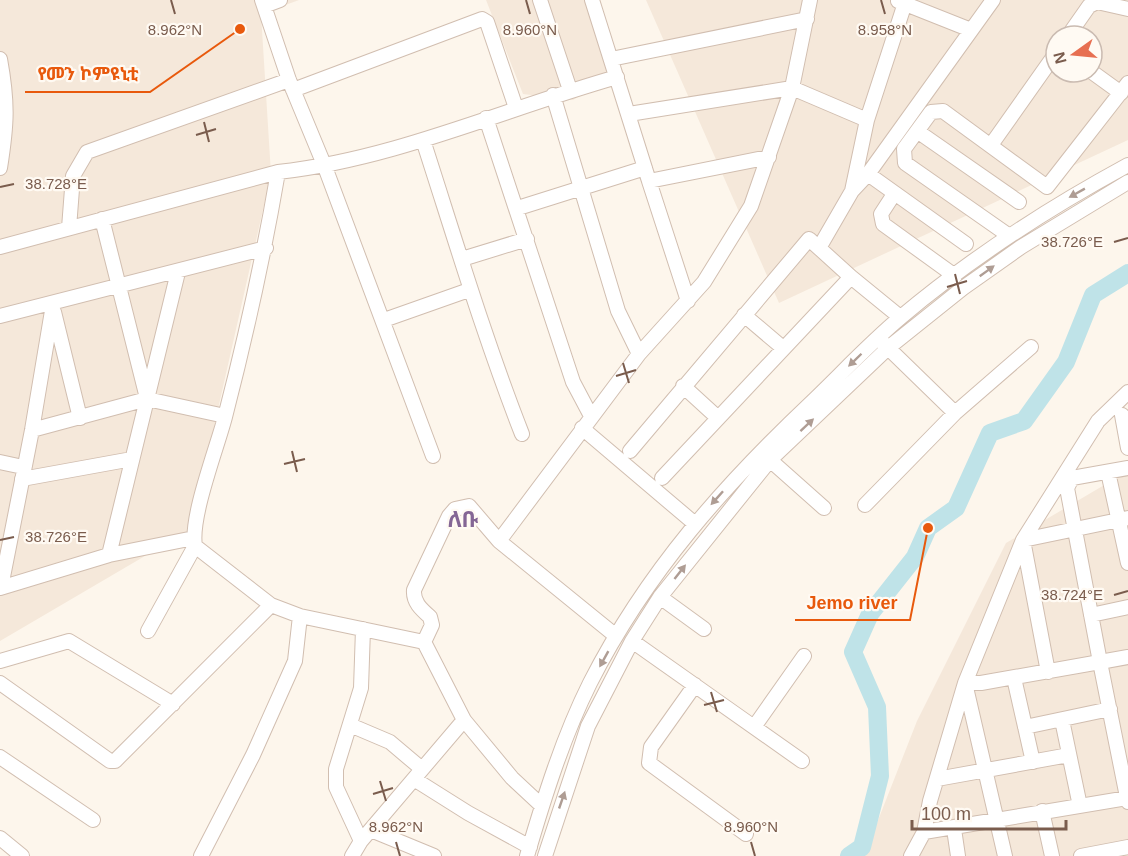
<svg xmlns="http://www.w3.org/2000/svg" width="1128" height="856" font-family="Arial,'Noto Sans Ethiopic',sans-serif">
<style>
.residential{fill:#f5e8da;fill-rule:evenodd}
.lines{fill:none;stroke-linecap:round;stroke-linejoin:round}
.river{stroke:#bfe3e8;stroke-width:18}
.minor-casing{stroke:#d1beb0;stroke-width:16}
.minor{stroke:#fff;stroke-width:14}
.oneway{fill:#af9d94}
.ticks{fill:none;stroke:#7a5c4d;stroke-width:2}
.labels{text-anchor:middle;stroke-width:4.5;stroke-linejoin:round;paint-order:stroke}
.district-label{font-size:22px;font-weight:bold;fill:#846695;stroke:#fffaf3}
.ticks-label{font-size:15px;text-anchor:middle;fill:#7a5c4d;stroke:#fffaf3;stroke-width:4.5;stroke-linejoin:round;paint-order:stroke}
.leader{fill:none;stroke:#e8590c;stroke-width:2}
.callout-dot{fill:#e8590c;stroke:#fffaf3;stroke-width:2}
.callout-label{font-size:18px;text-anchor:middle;font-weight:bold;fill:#e8590c;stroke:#fffaf3;stroke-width:4.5;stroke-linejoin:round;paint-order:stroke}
</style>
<rect width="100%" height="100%" fill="#fdf6ec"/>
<path class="residential" d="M0,0H299L261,14L271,174L191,529L0,641Z
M486,0H585L614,75L573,100L523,94Z
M646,0H1128V140L779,303ZM1056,36H1092V72H1056Z
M1128,471V856H864L917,721L1006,543Z"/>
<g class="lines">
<path class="river" d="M849,856L862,847L880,776L877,707L853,652L870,614L915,557L928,528L956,508L990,433L1024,421L1066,362L1093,295L1128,273"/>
<g class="minor-casing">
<path id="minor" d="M262,0L289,80L325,167L433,456
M540,0L570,90
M592,0L649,181L769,157
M898,1L971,30
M264,6L280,0
M1068,36L1089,6L1097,2L1128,9
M0,59C8,103 7,124 0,168
M611,59L807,19
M1092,72L1121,93
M293,90L482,19L487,22L516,108
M553,95L618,311L639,354
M629,114L792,88L867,120L905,3
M486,118L573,382L591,416
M917,131L1019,202
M423,140C455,239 484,337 522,434
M991,145L1056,53
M278,172C264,254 246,336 225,417C217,448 190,517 195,546L271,605L300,616L424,642L464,720L512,778L542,806
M868,174L966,244
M649,181L688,301
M852,191L867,120
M894,194L881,214L883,224L955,276
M518,208L645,168
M102,219L147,398
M69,228L73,176L87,152L289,80
M1008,235L905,163L904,149L931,112L943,111L1047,187L1128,83
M0,247L278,172C395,159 504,109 617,77
M462,259L527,239
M851,277L900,317
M54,312L80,418
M744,315L783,348
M0,316L266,248
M384,320L469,290
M882,342L955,413
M683,386L718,418
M1122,415L1128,448
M582,428L694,523
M32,430L147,399L225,416
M630,451L809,239L819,248L852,191L868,174L993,0
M770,460L824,508
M0,462L23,467
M1128,468L1072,478L1067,488L1100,662L1128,657
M1108,472L1128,563
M662,478L851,277L819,248
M22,479L132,459
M865,505L955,413L1031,347
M109,555L178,272
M1,587L32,430L53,305
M0,588L109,555L194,538
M660,597L704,629
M1091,615L1128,607
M148,631L195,546
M616,636L499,541L639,354L704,282L751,206L792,88L810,0
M632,641L802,761
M424,642L432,625L430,617C421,609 413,602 414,590L449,516L455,509L469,506L499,541
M0,661L69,641L173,704
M1048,672L1023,540L1128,518
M1014,678L1033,762
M0,683L110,761H115L271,605
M695,685L651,747L649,763L746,834
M1062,720L1080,806
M350,725L390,742L422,769
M754,727L804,656
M1025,727L1110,709
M0,757L93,820
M414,779L468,813L530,847
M937,779L1069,755
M1042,811L1052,856
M954,829L958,856
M371,830L434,856
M924,832L1128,798
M0,838L22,856
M361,841L336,787V769L361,688L363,629
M201,856L253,755L295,661L300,616
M352,856L361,841L464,720
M527,856C544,798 563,737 590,683C647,571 725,484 815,399C843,372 871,342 901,317C971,258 1047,209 1128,165
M545,856L588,726L632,641L660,597L770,460L888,348L963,288L1021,247L1128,182
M911,856L924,832L930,801L965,683H981L1100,662L1128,802
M1005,856L965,683L1023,540L1098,421L1128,392
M1081,856L1128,847"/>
</g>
<use href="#minor" class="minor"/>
</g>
<defs><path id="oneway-solid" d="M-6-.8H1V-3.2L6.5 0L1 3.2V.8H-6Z" transform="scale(1.5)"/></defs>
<g class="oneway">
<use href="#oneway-solid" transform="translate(1077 193) rotate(151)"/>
<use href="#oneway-solid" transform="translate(987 271) rotate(-36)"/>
<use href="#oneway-solid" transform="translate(855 360) rotate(136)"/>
<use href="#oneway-solid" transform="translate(807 425) rotate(-43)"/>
<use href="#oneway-solid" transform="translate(717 498) rotate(132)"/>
<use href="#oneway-solid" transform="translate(680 572) rotate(-52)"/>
<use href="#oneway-solid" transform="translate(604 659) rotate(119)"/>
<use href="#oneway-solid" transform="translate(562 800) rotate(-71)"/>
</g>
<path class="ticks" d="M171,0L175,14M526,0L530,14M881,0L885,14M204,122L209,142M196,135L216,129M0,187L14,184M1114,242L1128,238M955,274L960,294M947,287L967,281M623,363L629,383M616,376L636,370M292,451L297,472M284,464L305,459M0,540L14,537M1114,595L1128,591M711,692L717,712M704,705L724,700M380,781L386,801M373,794L393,788M396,842L400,856M751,842L755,856"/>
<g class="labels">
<g class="district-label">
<text x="463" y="527">ለቡ</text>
</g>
</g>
<g class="ticks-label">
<text x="175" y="35">8.962°N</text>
<text x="530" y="35">8.960°N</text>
<text x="885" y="35">8.958°N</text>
<text x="56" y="189">38.728°E</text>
<text x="1072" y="247">38.726°E</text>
<text x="56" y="542">38.726°E</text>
<text x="1072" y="600">38.724°E</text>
<text x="396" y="832">8.962°N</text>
<text x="751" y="832">8.960°N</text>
</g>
<path class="leader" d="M240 29L150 92H25M928 528L910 620H795"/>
<g class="callout-dot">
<circle cx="240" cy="29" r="6"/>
<circle cx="928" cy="528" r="6"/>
</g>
<g class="callout-label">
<text x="88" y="80">የመን ኮምዩኒቲ</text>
<text x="852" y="609">Jemo river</text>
</g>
<g transform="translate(1074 54) rotate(255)"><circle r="28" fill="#fffaf3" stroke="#cabbb1" stroke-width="1.5"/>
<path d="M0-4.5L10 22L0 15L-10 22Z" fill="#e76f51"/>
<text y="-9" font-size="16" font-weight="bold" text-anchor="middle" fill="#7a5c4d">N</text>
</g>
<path d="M912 820v9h154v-9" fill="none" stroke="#7a5c4d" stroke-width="3"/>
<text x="921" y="820" font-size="18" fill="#7a5c4d" stroke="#fffaf3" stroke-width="4.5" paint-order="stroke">100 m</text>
</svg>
